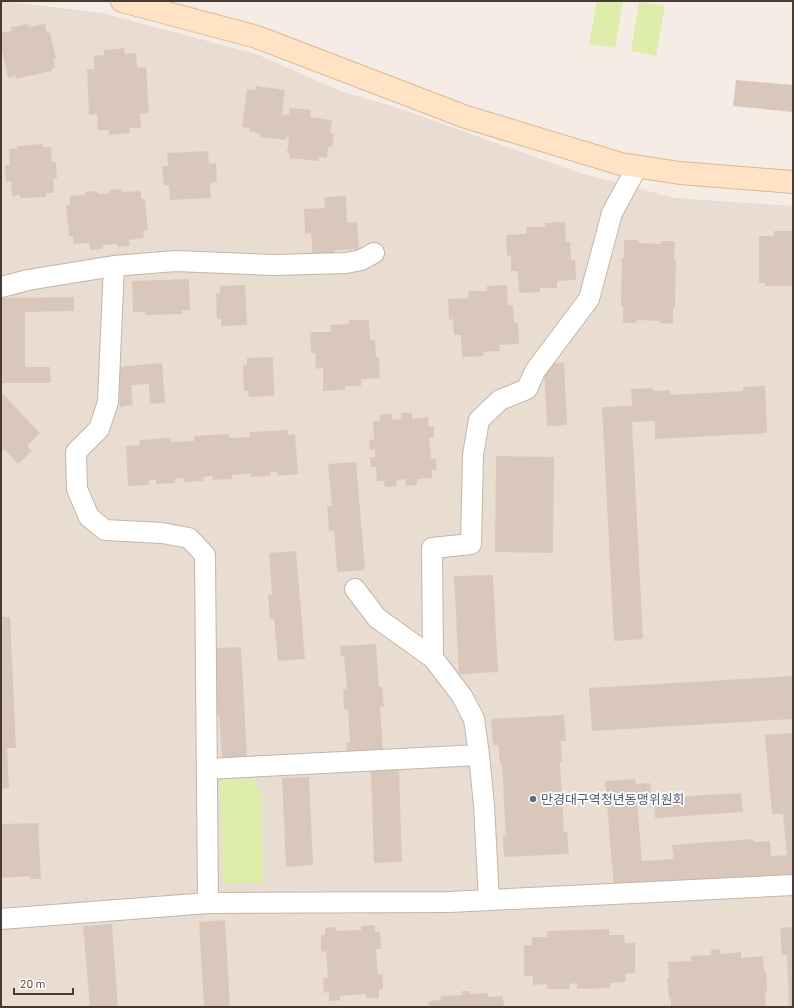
<svg xmlns="http://www.w3.org/2000/svg" width="794" height="1008" font-family="Barlow,'Noto Sans KR',sans-serif">
<style>
.residential{fill:#e9ddd2}
.green{fill:#deeda9}
.building{fill:#dac7bc}
.lines{fill:none;stroke-linecap:round;stroke-linejoin:round}
.street-casing{stroke:#c4b4aa;stroke-width:22}
.secondary-casing{stroke:#dcb892;stroke-width:24}
.street{stroke:#fff;stroke-width:20}
.secondary{stroke:#ffe3c4;stroke-width:22}
.service-dot{fill:#5c6f8a;stroke:#fff;stroke-width:1.5}
.labels{text-anchor:middle;stroke-width:3.5;stroke-linejoin:round;paint-order:stroke}
.service-label{font-size:13px;fill:#4e5e75;stroke:#fff;text-anchor:start}
</style>
<rect width="100%" height="100%" fill="#f4ece5"/>
<path class="residential" d="M1,1L102,13L256,54L343,92L395,107L583,174L675,198L793,206V1007H1Z"/>
<path class="green" d="M597,1H623L615,48L589,44Z
M639,2L665,6L656,56L631,51Z
M255,778V788H261L263,883L223,884L220,779Z"/>
<path class="building" d="M28,24L29,27L45,24L47,33L50,32L56,59H53L55,68H52V71L16,79L15,76L8,78L1,44V33L12,31L11,27Z
M124,48L125,54L136,53L137,68L146,67L149,113L140,114L141,128H129L130,133L109,135V130H98L97,114L89,115L87,69H94V56L104,55V50Z
M736,80L793,85V112L733,106Z
M256,86L285,90L282,114L289,115L290,108L311,110L310,117L332,120L330,133L334,134L332,147H328L327,158L319,157V161L289,158L290,153H287L289,137H286V140L259,137L260,133L250,132V128L242,127L247,89L255,90Z
M42,144L43,147H51L52,162H56L57,178L53,179L54,193H46V197L20,198V195L12,196L11,181L6,182L5,165H10L9,149H17V146Z
M208,151L209,164L216,163L217,182L210,183L211,198L170,200L169,185H164L162,166H168L167,153Z
M122,189V192L141,191V199H145L148,230L143,231L144,238L129,240L130,246L118,247L117,244L102,245L103,249L90,250L89,243L73,244V236H69L66,205H70V196L85,195V192L97,191L98,194L110,193L109,190Z
M346,196L347,222H357L359,249L334,250V258L313,260L311,233L305,234L304,209L325,208L324,197Z
M565,222L566,242H570L571,260H575L576,280L557,281V288H540V292L519,293L518,271H511V255L507,256L506,235L526,234V227H545V223Z
M774,231H793V286H765V283H759V236H774Z
M624,240H638V243L661,244V241H675L674,259H676L675,307H673V324L659,323L660,321L637,320L636,323H623V306H621L622,258H624Z
M189,279L190,310H182V314L145,315V312H133L132,281Z
M245,285L247,325L221,326V319H217L216,293H220V286Z
M507,285L508,306L513,305L514,323H518L519,344L499,345L500,351L483,352L484,356L462,357L461,335H454L453,319L449,320L448,299L469,298L468,291H487V286Z
M74,297V311L25,312V367H50L51,383H1V298Z
M349,320H369L370,340H375L376,357H379L380,378L361,379V386H345V390L323,391V368L316,369L315,353H311L310,332H331L330,325L349,324Z
M273,357L274,396L249,397L248,391H244L243,365H247V358Z
M162,363L165,403L150,404L149,384L131,385L133,405L120,407L117,367Z
M564,363L567,425L547,426L544,364Z
M765,386L767,433L655,439V421L632,422L643,639L614,641L602,407L632,406L631,389L653,388V391L670,390V395L743,391V387Z
M1,392L40,433L27,446L32,451L18,464L4,449L2,451H1Z
M401,413H412V419L428,417L429,427L434,426V437L429,438L431,459H436L437,470H432V478L417,479V485L406,486L405,479L396,480L397,486L385,487L384,481H377L376,467H371L370,457H375V449L370,450L369,440L374,439L373,421H380V415L392,414V420L401,419Z
M288,430V435L295,434L298,474L278,476L277,472H270L271,476L251,477V473L232,475V479L213,480L212,476L203,477L204,481L184,482V478L175,479V483L156,484V480H149V485L128,486L126,446L140,445L139,440L171,438V442L194,441V436L229,434V438L250,437L249,432Z
M496,456L554,457L553,553L495,552Z
M356,462L365,570L337,572L334,530L329,531L327,506H332L328,464Z
M296,551L305,659L278,661L274,619H270L268,595H272L269,553Z
M493,575L498,672L459,674L454,576Z
M1,617H10L16,748H7L9,788L1,789Z
M376,644L379,687H382L384,707H380L383,751L347,753L346,743H350L348,709H344L343,690L347,689L344,656L341,657L340,646Z
M241,647L247,756L222,758L219,715H215L213,691H218L215,648Z
M793,676V719L592,731L589,688Z
M564,715L566,741H561L562,762H560L564,832H567L569,854L504,857L503,836H506L502,765H500L498,745H493L491,719Z
M793,733V874L614,888L605,781L635,779L636,784L650,783L652,800L637,801L642,861L674,859L672,845L753,839L754,842L770,841L771,856L787,855L783,814H772L765,735Z
M399,770L402,862L374,863L371,771Z
M309,777L313,865L286,867L282,778Z
M741,793L743,812L655,818L654,798Z
M38,823L41,879H30V876L1,878V824Z
M225,920L230,1007H204L199,922Z
M112,924L118,1007H90L83,926Z
M375,925V932H380L381,949H376L378,975L382,974L383,989L379,990V998H366V994L340,996V1000L329,1001V992L324,993L323,978H328L326,951L321,952V935H325V928L335,927L336,931L361,930V926Z
M793,927V1007H789L787,955H782L780,928Z
M609,929V935H624L625,943H635V973L625,974L626,982L610,983V988L577,989V983L570,984V989H547V984L533,985V976H524V945H532V937H547V931Z
M720,949V954L741,952V958L763,956L764,971H766L767,993H765L766,1007H671V999H669L667,978H669L668,962L691,961V956L711,955V950Z
M462,991H470V994L488,993V997L503,996L504,1007H429V1001L441,1000L440,996L462,995Z"/>
<g class="lines">
<g class="street-casing">
<path id="street" d="M114,266L108,402L99,429L76,452L77,489L89,517L105,530L162,533L189,538L205,555L208,903
M1,287L28,280L114,266L175,261L275,265L346,263L361,260L374,253
M355,589L377,618L433,658L462,696L474,719L479,755L484,805L489,900
M433,658L432,548L471,544L473,455L479,420L500,400L527,389L535,371L589,299L612,213L637,167
M207,769L479,755
M1,919L208,903L450,902L793,885"/>
</g>
<g class="secondary-casing">
<path id="secondary" d="M122,1L257,37L466,117L621,164L680,173L793,182"/>
</g>
<use href="#street" class="street"/>
<use href="#secondary" class="secondary"/>
</g>
<circle class="service-dot" cx="533" cy="799" r="4"/>
<g class="labels">
<g class="service-label">
<text x="541" y="804">만경대구역청년동맹위원회</text>
</g>
</g>
<rect width="794" height="1008" fill="none" stroke="#473b34" stroke-width="4"/>
<path d="M14 988v6h59v-6" fill="none" stroke="#473b34" stroke-width="2"/>
<text x="20" y="988" font-size="12" fill="#473b34" stroke="#ffffff" stroke-width="3" paint-order="stroke">20 m</text>
</svg>
